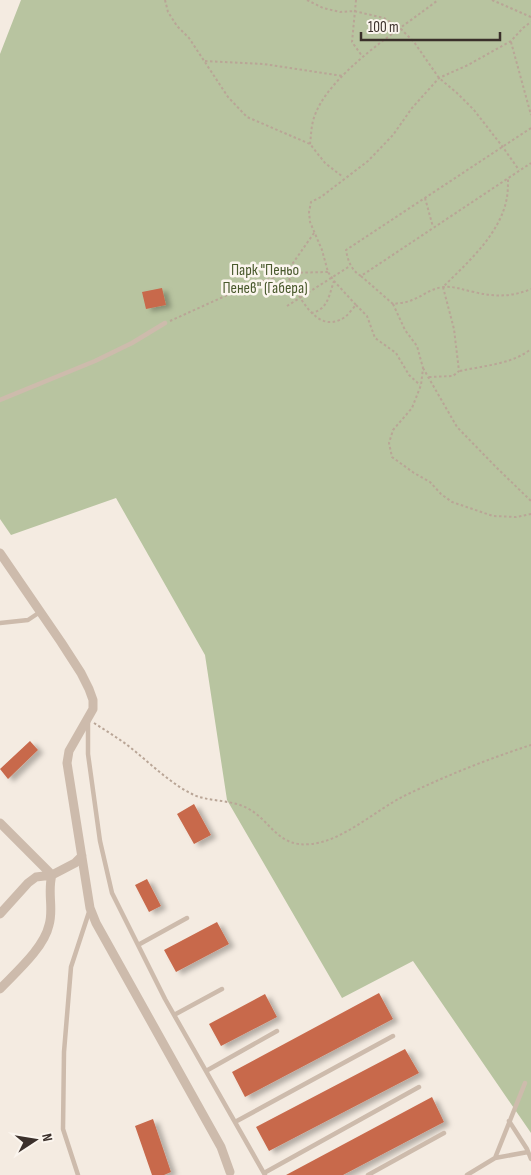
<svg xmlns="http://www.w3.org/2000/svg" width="531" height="1175" font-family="'Sofia Sans Condensed',sans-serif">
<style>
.green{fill:#b8c4a0}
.building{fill:#c8694b;filter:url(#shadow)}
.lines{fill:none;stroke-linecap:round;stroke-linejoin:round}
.path{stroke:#b9a596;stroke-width:2;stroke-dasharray:2.5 2.5;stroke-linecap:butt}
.lane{stroke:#cdbbac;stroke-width:4.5}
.street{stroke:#cdbbac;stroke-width:9}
.labels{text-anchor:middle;stroke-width:5;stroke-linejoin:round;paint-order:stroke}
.park-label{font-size:16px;fill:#4a5a2e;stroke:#fbf5ee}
</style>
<defs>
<filter id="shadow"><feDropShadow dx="5.5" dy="3" stdDeviation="2.5" flood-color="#0004"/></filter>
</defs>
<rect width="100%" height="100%" fill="#f4ebe1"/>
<path class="green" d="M21,0H531V1133L413,961L342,998L227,800L205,655L116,498L11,535L0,519V54Z"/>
<path class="building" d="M162,288L166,305L146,309L142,292Z
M30,741L38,750L8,779L0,769Z
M194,804L211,835L194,844L177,814Z
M147,879L161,906L149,912L135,885Z
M217,922L229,944L176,972L164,950Z
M379,993L393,1019L245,1097L232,1072Z
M265,994L277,1017L221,1046L209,1024Z
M405,1049L419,1073L269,1151L256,1127Z
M432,1097L444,1122L343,1175H286Z
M153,1119L171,1172L164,1175H152L135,1126Z"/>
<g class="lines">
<path class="path" d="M165,0L168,12L177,26L189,38L228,97L247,117L310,144L325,163L343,177
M307,0L323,8L340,12L354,11L384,18L400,28L414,42L439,78L457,93L474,110L502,146L519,170
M356,0L352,42L362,56
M492,0L531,17
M511,42L531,115
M205,61L264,64L343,76
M531,128L346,250C348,261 351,270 361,276L531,163
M310,144C311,137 311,129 313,121C325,75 401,29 438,0
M425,198L433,227
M314,233L286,273C298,293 316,337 345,317C349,314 353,308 356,305L334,281L328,272L322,250L310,222L309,212L311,202L321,197L368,161L393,135L412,108L439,78L468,65L511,41L523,28L531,22
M361,276L393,304C399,303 406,303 412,300C423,296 431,288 444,287C455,286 463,290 474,292C494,297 512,297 531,289
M393,304L405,330L417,346L423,368L421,385L412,408L393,430L389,443L392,457L414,473L430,482L441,494L452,502L493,516L516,517L531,514
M356,305L367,316L375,338L396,353L409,375L420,385
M287,306L350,266
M311,313C328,310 329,295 334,281
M170,321L234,292L286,273L328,272
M423,368L457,427L495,466L531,501
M460,371C482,366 513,364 531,349
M429,377L453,376L459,371L454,329L443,287C467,263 498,236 506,202C508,194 508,186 508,178
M94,723C105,730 116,737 126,744C148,761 168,782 192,794C207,802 230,799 247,808C271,820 277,848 311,844C343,841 376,810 404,796C445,776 488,759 531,745"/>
<path class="lane" d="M0,400L95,361L132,343L165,323
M0,623L28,620L40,612
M88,722V754L100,841L112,893L165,999L265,1175
M138,945L187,918
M174,1015L222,989
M206,1071L277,1031
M509,1121L527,1149L531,1159
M235,1122L393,1036
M495,1158L525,1083
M264,1173L419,1087
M78,1175L63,1129L64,1052L71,967L90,909
M368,1175L444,1133
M467,1175L495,1158L528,1152"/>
<path class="street" d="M0,553L61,642L81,673L89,689L93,700V709L69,751L67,763L90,908L96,923L221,1147L230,1172
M0,823L52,875L36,877L28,883L0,914
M0,989C16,972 44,948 49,925C54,909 47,892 52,875L75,863L82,856"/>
</g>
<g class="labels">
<g class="park-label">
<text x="265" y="275">Парк "Пеньо<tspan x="265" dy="18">Пенев" (Габера)</tspan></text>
</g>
</g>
<g transform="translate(35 1140) rotate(78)" stroke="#fbf5ee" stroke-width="4" paint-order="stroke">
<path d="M0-4L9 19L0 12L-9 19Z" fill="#3b302b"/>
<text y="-8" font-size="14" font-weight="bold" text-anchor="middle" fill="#3b302b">N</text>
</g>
<path d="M361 32v8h139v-8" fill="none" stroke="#3b302b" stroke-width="2.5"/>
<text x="368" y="32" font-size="15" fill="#3b302b" stroke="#fbf5ee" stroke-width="4" paint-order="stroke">100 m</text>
</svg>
